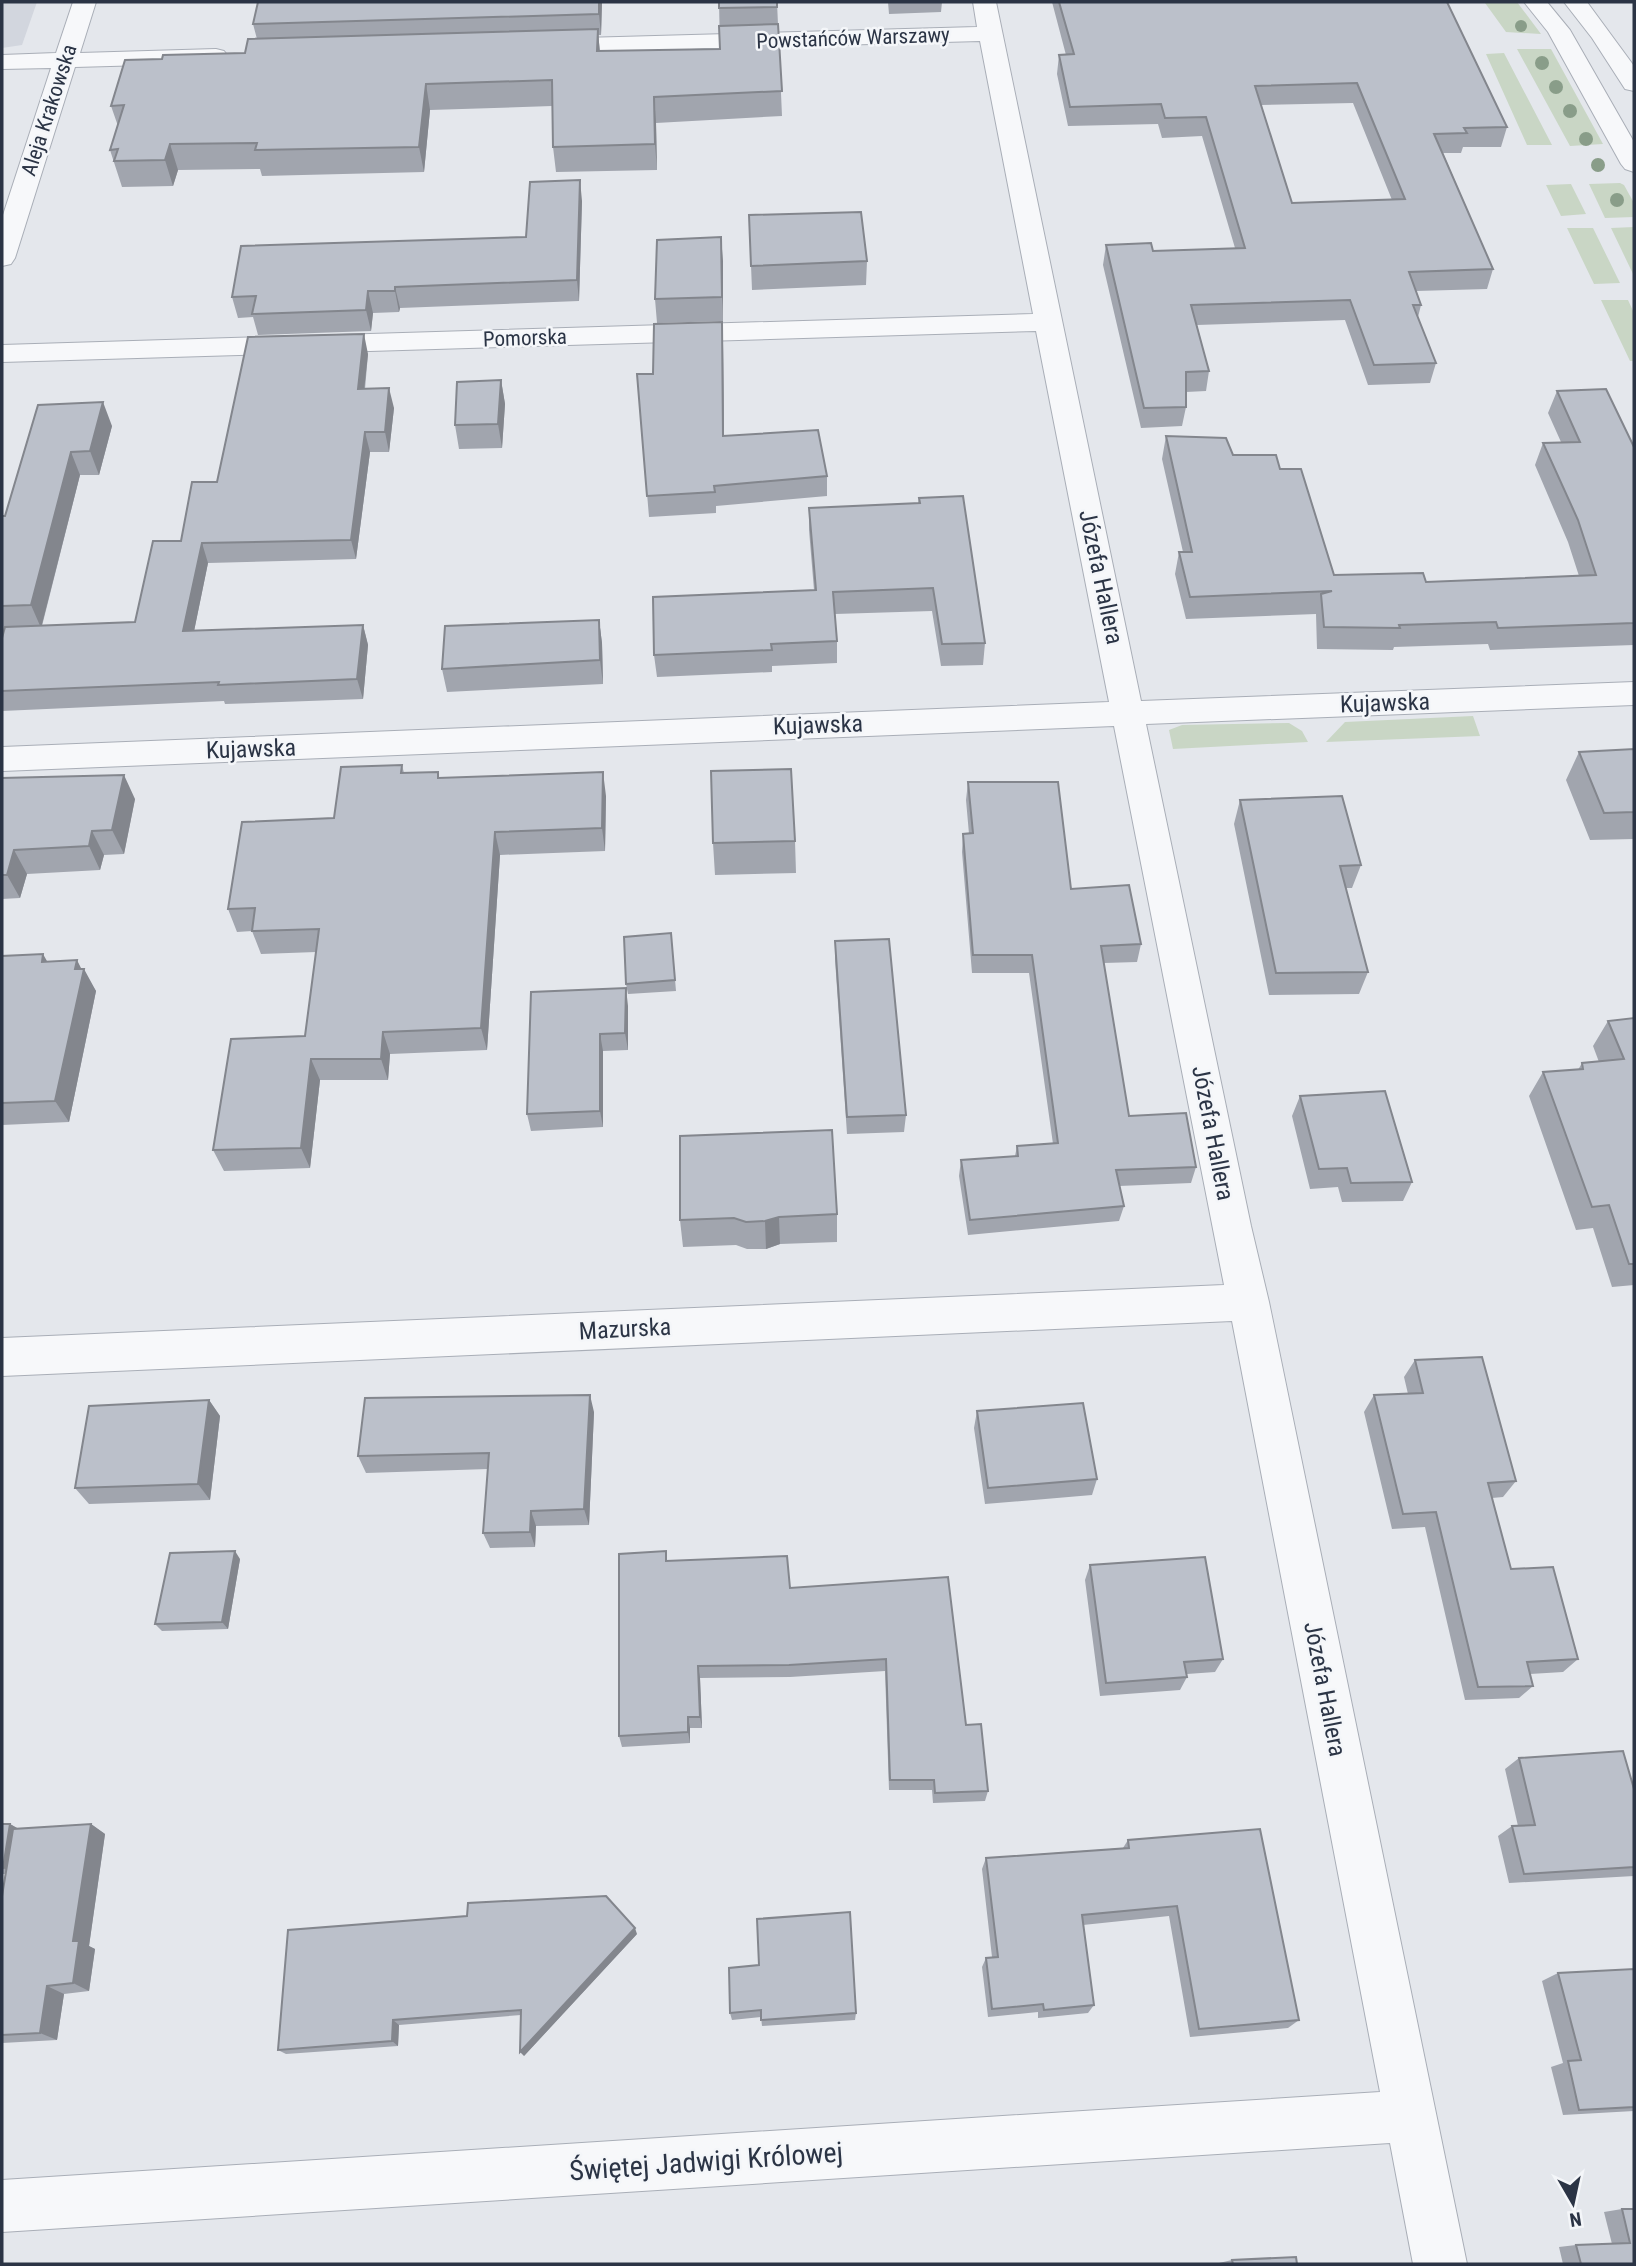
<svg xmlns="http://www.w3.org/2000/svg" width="1636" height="2266" font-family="'Roboto Condensed',sans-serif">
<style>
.built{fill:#d2d6de}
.green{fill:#c9d6c5}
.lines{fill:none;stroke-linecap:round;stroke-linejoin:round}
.minor-casing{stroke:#a9aeb7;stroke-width:2}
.tertiary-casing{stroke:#a9aeb7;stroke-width:2}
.minor{fill:#f7f8fa;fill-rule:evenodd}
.tertiary{fill:#f7f8fa;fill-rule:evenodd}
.tree{fill:#899d89}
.wall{fill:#a1a5ae;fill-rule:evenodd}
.shaded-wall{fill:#83868d}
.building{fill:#bbc0ca;stroke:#83868d;stroke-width:2;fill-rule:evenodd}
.labels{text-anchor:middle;stroke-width:5;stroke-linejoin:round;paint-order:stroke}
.far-street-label{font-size:21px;fill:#2b3445;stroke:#f4f6f9}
.street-label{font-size:24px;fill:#2b3445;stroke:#f4f6f9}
.near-street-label{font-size:28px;fill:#2b3445;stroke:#f4f6f9}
</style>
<rect width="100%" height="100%" fill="#e4e7ec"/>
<path class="built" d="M2,2H37L22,45L2,48Z"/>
<path class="green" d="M1517,2L1541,34L1506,32L1485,3Z
M1517,49H1551L1603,144L1570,146Z
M1504,53L1552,145H1527L1486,54Z
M1620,183L1624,185L1634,203V217L1605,218L1589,184Z
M1571,184L1586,214L1561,216L1546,185Z
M1634,227V276L1611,228Z
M1567,228H1593L1620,283L1594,284Z
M1601,300H1628L1634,313V361H1630Z
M1473,716L1480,736L1326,742L1345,722Z
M1289,723L1302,731L1308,742L1173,749L1169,730L1182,725Z"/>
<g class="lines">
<g class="minor-casing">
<path id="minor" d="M73,2H96L80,53L216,49L224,51L228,56L224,61L216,63L75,67L15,258L11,264L2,266V218L51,68L2,69V55L56,53Z
M973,2H996L1141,701L1634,682V705L1146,724L1251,1226L1269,1302L1467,2264H1413L1390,2143L2,2232V2180L1380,2092L1232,1321L2,1376V1338L1224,1285L1114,726L2,771V747L1109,702L1036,331L2,362V345L1033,314L980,41L546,53L538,51L534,46L538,41L546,39L977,27Z"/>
</g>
<g class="tertiary-casing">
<path id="tertiary" d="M1524,2H1547L1570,30L1634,142V172L1625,169L1621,164L1548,32Z
M1564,2H1587L1634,66V91L1625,89L1592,38Z"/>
</g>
<use href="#minor" class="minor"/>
<use href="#tertiary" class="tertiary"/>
</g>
<g class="tree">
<circle cx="1521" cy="26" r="6"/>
<circle cx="1542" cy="63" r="7"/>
<circle cx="1556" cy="87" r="7"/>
<circle cx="1570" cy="111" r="7"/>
<circle cx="1586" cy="139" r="7"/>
<circle cx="1598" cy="165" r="7"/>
<circle cx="1617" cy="200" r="7"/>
</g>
<path class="wall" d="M602,2L601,35H598L600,51L720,49L719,2H777L782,116L656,123L657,170L556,172L553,147L552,106L430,110L424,172L262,176L260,169L178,170L173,186L122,187L110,150L118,126L111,106L162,59L245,53L257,39L253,24Z
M888,2H942L941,12L889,14Z
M1052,2H1447L1507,127L1501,147H1463L1461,153H1443L1493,269L1487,289L1416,291L1421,305L1418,317L1436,363L1430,383L1368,385L1345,320L1197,325L1209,371L1206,391L1186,392V407L1182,426L1141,428L1103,265L1106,245L1153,251L1235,248L1202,136L1162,138L1158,124L1068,126L1057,74L1059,55H1066ZM1353,103L1392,200L1292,203L1261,105Z
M582,201L579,301L400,308L399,312L373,313L371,331L258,335L253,317L238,318L232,297L526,237Z
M749,215L867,261L866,285L752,290Z
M721,237L723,321L657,323L655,299Z
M723,343L724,436L827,476V496L716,506V513L649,517L637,374H653Z
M368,354L365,389L394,408L389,452H370L356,559L208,563L194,631L363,625L368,645L363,699L225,704L224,701L2,711V638L4,630H2V516H5L38,405L112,426L99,475H80L42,626L135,622L181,541L217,482Z
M501,380L505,404L502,448L459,449L455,425Z
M1557,391L1634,447V645L1490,650L1488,644L1394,647L1393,650L1317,649L1316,614L1186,619L1175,574L1179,552H1183L1162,459L1166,436L1280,469L1334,575L1426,582L1579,576L1568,542L1535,465L1543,443L1561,442L1548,413Z
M919,498L985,643L983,665L941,666L932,611L835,614L837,641V663L772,666V672L657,677L654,655L814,590L809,530V508L918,503Z
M599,620L602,643L603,684L447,692L442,669Z
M1634,749V839L1590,840L1566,780L1579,752Z
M402,765L404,773L606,796L605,851L500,855L487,1050L390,1054L388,1080H320L310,1168L224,1171L213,1150L305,1036L316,952L261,954L252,931L237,932L228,909L334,818Z
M2,778L135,799L124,854L104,855L100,870L27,874L20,898L2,899Z
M968,782L1071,889L1141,944L1137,962L1104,963L1129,1116L1196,1167L1191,1183L1119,1186L1124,1206L1119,1221L968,1235L959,1176L961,1160L1015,1156L1017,1146L1053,1144L1029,973H972L962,852L963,834H969L966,800Z
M1240,800L1361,865L1352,888H1346L1368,972L1359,994L1269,995L1234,824Z
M795,841L796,873L715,875L713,843Z
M671,933L676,991L628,994L626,984Z
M835,941L906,1115L904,1132L847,1134L835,959Z
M2,956L48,962L81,969L96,991L69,1122L2,1125Z
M531,992L628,1006V1050L603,1051V1127L531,1131L527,1114Z
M1634,1018V1285L1612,1287L1593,1228L1576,1230L1529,1096L1543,1072L1578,1070L1582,1063L1599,1062L1593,1046L1608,1021Z
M1300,1096L1412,1182L1403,1201L1342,1202L1338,1187L1310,1189L1292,1116Z
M837,1214V1242L780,1244L766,1249H747L736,1245L683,1247L680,1220Z
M1415,1360L1516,1481L1503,1497L1492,1498L1511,1569L1578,1659L1563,1672L1530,1674L1533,1686L1519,1698L1465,1700L1425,1527L1392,1529L1364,1412L1374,1395L1408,1394L1404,1377Z
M209,1400L220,1416L210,1500L89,1504L75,1488Z
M977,1411L1097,1479L1092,1495L985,1504L974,1428Z
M594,1412L589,1525L536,1526L535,1547L490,1548L483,1533L488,1469L366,1473L358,1456Z
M240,1559L228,1629L162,1631L155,1624Z
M668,1561L790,1588L948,1577L966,1725L988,1791L985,1801L933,1803L932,1790H889L885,1671L790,1677L700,1678L702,1728H690V1743L622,1747L619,1736Z
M1090,1565L1223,1659L1215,1672L1187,1674V1677L1180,1690L1100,1696L1085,1580Z
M1519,1758L1634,1789V1876L1509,1883L1498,1836L1512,1826H1518L1505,1769Z
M2,1824H10L18,1829L91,1824L105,1834L89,1946L95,1949L89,1991L64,1994L57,2040L2,2043V1896L5,1874H2Z
M1128,1840L1299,2020L1288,2028L1190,2037L1169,1916L1083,1925L1094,2005L1088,2013L1038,2018V2012L988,2017L982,1967L986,1958L992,1957L982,1869L986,1858L1123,1848Z
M637,1934L524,2056L521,2015L399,2025L398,2046L286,2054L278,2050Z
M729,1968L856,2013L855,2020L762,2026L761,2017L732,2020L730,2013Z
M1634,1969V2111L1563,2115L1551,2067L1563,2063L1542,1981L1558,1973Z
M1622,2209H1634V2264H1563L1559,2247L1576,2245L1612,2244L1604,2212Z
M1232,2260L1297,2264H1219V2263Z"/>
<path class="shaded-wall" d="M599,2H602L601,35L599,14Z
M598,29L600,55L597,51Z
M426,84L430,110L424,172L419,147Z
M654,97L656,123L657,170L655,144Z
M170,144L178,170L173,186L165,160Z
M580,180L582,201L579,301L577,280Z
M721,237L723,261V321L722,297Z
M395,287L400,308L399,312L395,291Z
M368,291L373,313L371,331L366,310Z
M722,322L723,343L724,456L723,436Z
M364,334L368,354L362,409L358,389Z
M501,380L505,404L502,448L498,424Z
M389,388L394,408L389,452L385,432Z
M103,402L112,426L99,475L90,451Z
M365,432L370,452L356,559L351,540Z
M71,452L80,475L41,628L31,605Z
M202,543L208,563L190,651L183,631Z
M599,620L602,643L603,684L600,660Z
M363,625L368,645L363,699L357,679Z
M603,772L606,796L605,851L602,828Z
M124,775L135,799L124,854L112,830Z
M92,831L104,855L100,870L89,846Z
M495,832L500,855L487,1050L481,1028Z
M14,850L27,874L20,898L7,875Z
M43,954L56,977L42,962Z
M77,960L83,972L84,969L96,991L69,1122L55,1101Z
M626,988L628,1006V1050L625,1033Z
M383,1032L390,1054L388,1080L381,1059Z
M600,1034L603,1051V1127L600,1111Z
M311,1059L320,1080L310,1168L301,1148Z
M779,1217L780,1244L766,1249L765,1221Z
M590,1395L594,1412L589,1525L584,1509Z
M209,1400L220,1416L210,1500L198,1484Z
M531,1511L536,1526L535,1547L530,1532Z
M235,1551L240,1559L228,1629L222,1622Z
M698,1666L700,1678L702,1728L700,1717Z
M688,1717L690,1728V1743L688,1732Z
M10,1824L19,1829L12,1873L3,1868Z
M91,1824L105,1834L89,1946L95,1949L89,1991L73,1983V1941Z
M635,1928L637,1934L524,2056L520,2052Z
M47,1986L64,1994L57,2040L40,2033Z
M393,2020L399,2025L398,2046L392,2041Z"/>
<path class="building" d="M258,2H599V14L253,24Z
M719,2H777V7L719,8Z
M1059,2H1447L1507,127L1464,128L1467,133L1434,134L1493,269L1409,272L1421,305H1413L1436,363L1374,365L1350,300L1191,305L1209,371L1186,372V407L1144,408L1106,245L1151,243L1153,251L1245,248L1206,117L1165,118L1161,104L1070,107L1059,55L1074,54ZM1357,83L1405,199L1292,203L1255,86Z
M778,24L782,91L654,97L655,144L553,147L552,80L426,84L419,147L255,150L257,143L170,144L165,160L114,161L118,149L110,150L124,105L111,106L125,60L162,59L163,55L245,53L248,39L598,29L597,51L720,49L719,26Z
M580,180L577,280L395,287V291H368L366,310L252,314L256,296L232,297L241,246L526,237L530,182Z
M861,212L867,261L751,266L749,215Z
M721,237L722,297L655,299L657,240Z
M722,322L723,436L818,430L827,476L714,486L715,492L647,496L637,374H653L654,324Z
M364,334L358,389L389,388L385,432H365L351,540L202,543L183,631L363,625L357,679L218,685L219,682L2,691V638L5,627L135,622L153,541H181L192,482H217L248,337Z
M501,380L498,424L455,425L457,382Z
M1606,389L1634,447V623L1498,628L1496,622L1399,625L1400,628L1324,627L1321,594L1332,591L1190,597L1179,552H1192L1166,436L1226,438L1233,455H1276L1280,469H1301L1334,575L1423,573L1426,582L1596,575L1578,520L1543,443L1580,442L1557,391Z
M103,402L90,451L71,452L31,605L2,606V516H5L38,405Z
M963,496L985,643L942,644L933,588L833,592L837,641L771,644L772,650L654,655L653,597L816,590L809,508L920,503L919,498Z
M599,620L600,660L442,669L445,626Z
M1634,749V812L1604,813L1579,752Z
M402,765L401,773L438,772V778L603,772L602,828L495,832L481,1028L383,1032L381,1059H311L301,1148L213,1150L231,1039L305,1036L319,929L252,931L255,908L228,909L242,822L334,818L341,767Z
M791,769L795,841L713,843L711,771Z
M124,775L112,830L92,831L89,846L14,850L7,875H2V778Z
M968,782H1058L1071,889L1129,885L1141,944L1101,946L1129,1116L1186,1113L1196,1167L1116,1170L1124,1206L970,1220L961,1160L1018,1156L1017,1146L1058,1143L1032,955H973L963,834L973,833Z
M1342,796L1361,865L1340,866L1368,972L1276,973L1240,800Z
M671,933L675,980L626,984L624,937Z
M889,939L906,1115L847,1117L835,941Z
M43,954L42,962L77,960L75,969H84L55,1101L2,1103V956Z
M626,988L625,1033L600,1034V1111L527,1114L531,992Z
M1634,1018V1264H1629L1609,1205L1592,1207L1543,1072L1583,1069L1582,1063L1624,1059L1608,1021Z
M1385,1091L1412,1182L1351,1183L1347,1168L1319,1169L1300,1096Z
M832,1130L837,1214L779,1217L765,1221L746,1222L734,1218L680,1220V1136Z
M1482,1357L1516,1481L1488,1483L1511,1569L1553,1567L1578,1659L1527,1662L1533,1686L1478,1687L1436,1512L1403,1514L1374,1395L1423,1393L1415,1360Z
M590,1395L584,1509L531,1511L530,1532L483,1533L489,1453L358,1456L365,1398Z
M209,1400L198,1484L75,1488L89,1406Z
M1083,1403L1097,1479L988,1488L977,1411Z
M235,1551L222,1622L155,1624L170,1553Z
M666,1551V1561L787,1556L790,1588L948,1577L966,1725L981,1724L988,1791L935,1793L934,1780H890L886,1659L789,1665L698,1666L700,1717H688V1732L619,1736V1554Z
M1205,1557L1223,1659L1184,1662L1187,1677L1106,1683L1090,1565Z
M1623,1751L1634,1789V1867L1524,1874L1512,1826L1535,1825L1519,1758Z
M2,1824H10L3,1868H2Z
M91,1824L73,1941H79L73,1983L47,1986L40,2033L2,2035V1896L13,1829Z
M1260,1829L1299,2020L1199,2029L1177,1906L1082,1915L1094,2005L1044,2010L1043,2004L992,2009L986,1958L998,1957L986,1858L1129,1848L1128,1840Z
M606,1896L635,1928L520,2052L521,2010L393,2020L392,2041L278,2050L288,1930L467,1916L468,1903Z
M850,1912L856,2013L761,2020V2010L730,2013L729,1968L759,1965L757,1919Z
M1634,1969V2107L1579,2110L1568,2061L1581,2060L1558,1973Z
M1622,2209H1634V2264H1581L1576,2245L1630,2243Z
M1296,2257L1297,2264H1233L1232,2260Z"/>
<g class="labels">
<g class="far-street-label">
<text transform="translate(853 38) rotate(-2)" y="7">Powstańców Warszawy</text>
<text transform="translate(49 110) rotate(-72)" y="7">Aleja Krakowska</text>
<text transform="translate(525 338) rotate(-2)" y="7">Pomorska</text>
</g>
<g class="street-label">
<text transform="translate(1101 577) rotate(78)" y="8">Józefa Hallera</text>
<text transform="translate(1385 703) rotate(-2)" y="8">Kujawska</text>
<text transform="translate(818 725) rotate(-2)" y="8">Kujawska</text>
<text transform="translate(251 749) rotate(-2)" y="8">Kujawska</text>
<text transform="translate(1213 1133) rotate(79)" y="8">Józefa Hallera</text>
<text transform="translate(625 1329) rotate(-3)" y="8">Mazurska</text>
<text transform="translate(1325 1689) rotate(79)" y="8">Józefa Hallera</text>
</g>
<g class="near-street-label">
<text transform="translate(706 2161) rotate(-4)" y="10">Świętej Jadwigi Królowej</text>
</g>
</g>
<rect width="1636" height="2266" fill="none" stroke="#2b3445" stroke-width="7"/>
<g transform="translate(1573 2203) rotate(171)" stroke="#f4f6f9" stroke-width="5" paint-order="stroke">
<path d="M0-5L12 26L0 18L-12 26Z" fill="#2b3445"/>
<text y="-10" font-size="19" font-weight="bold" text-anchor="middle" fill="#2b3445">N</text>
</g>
</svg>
